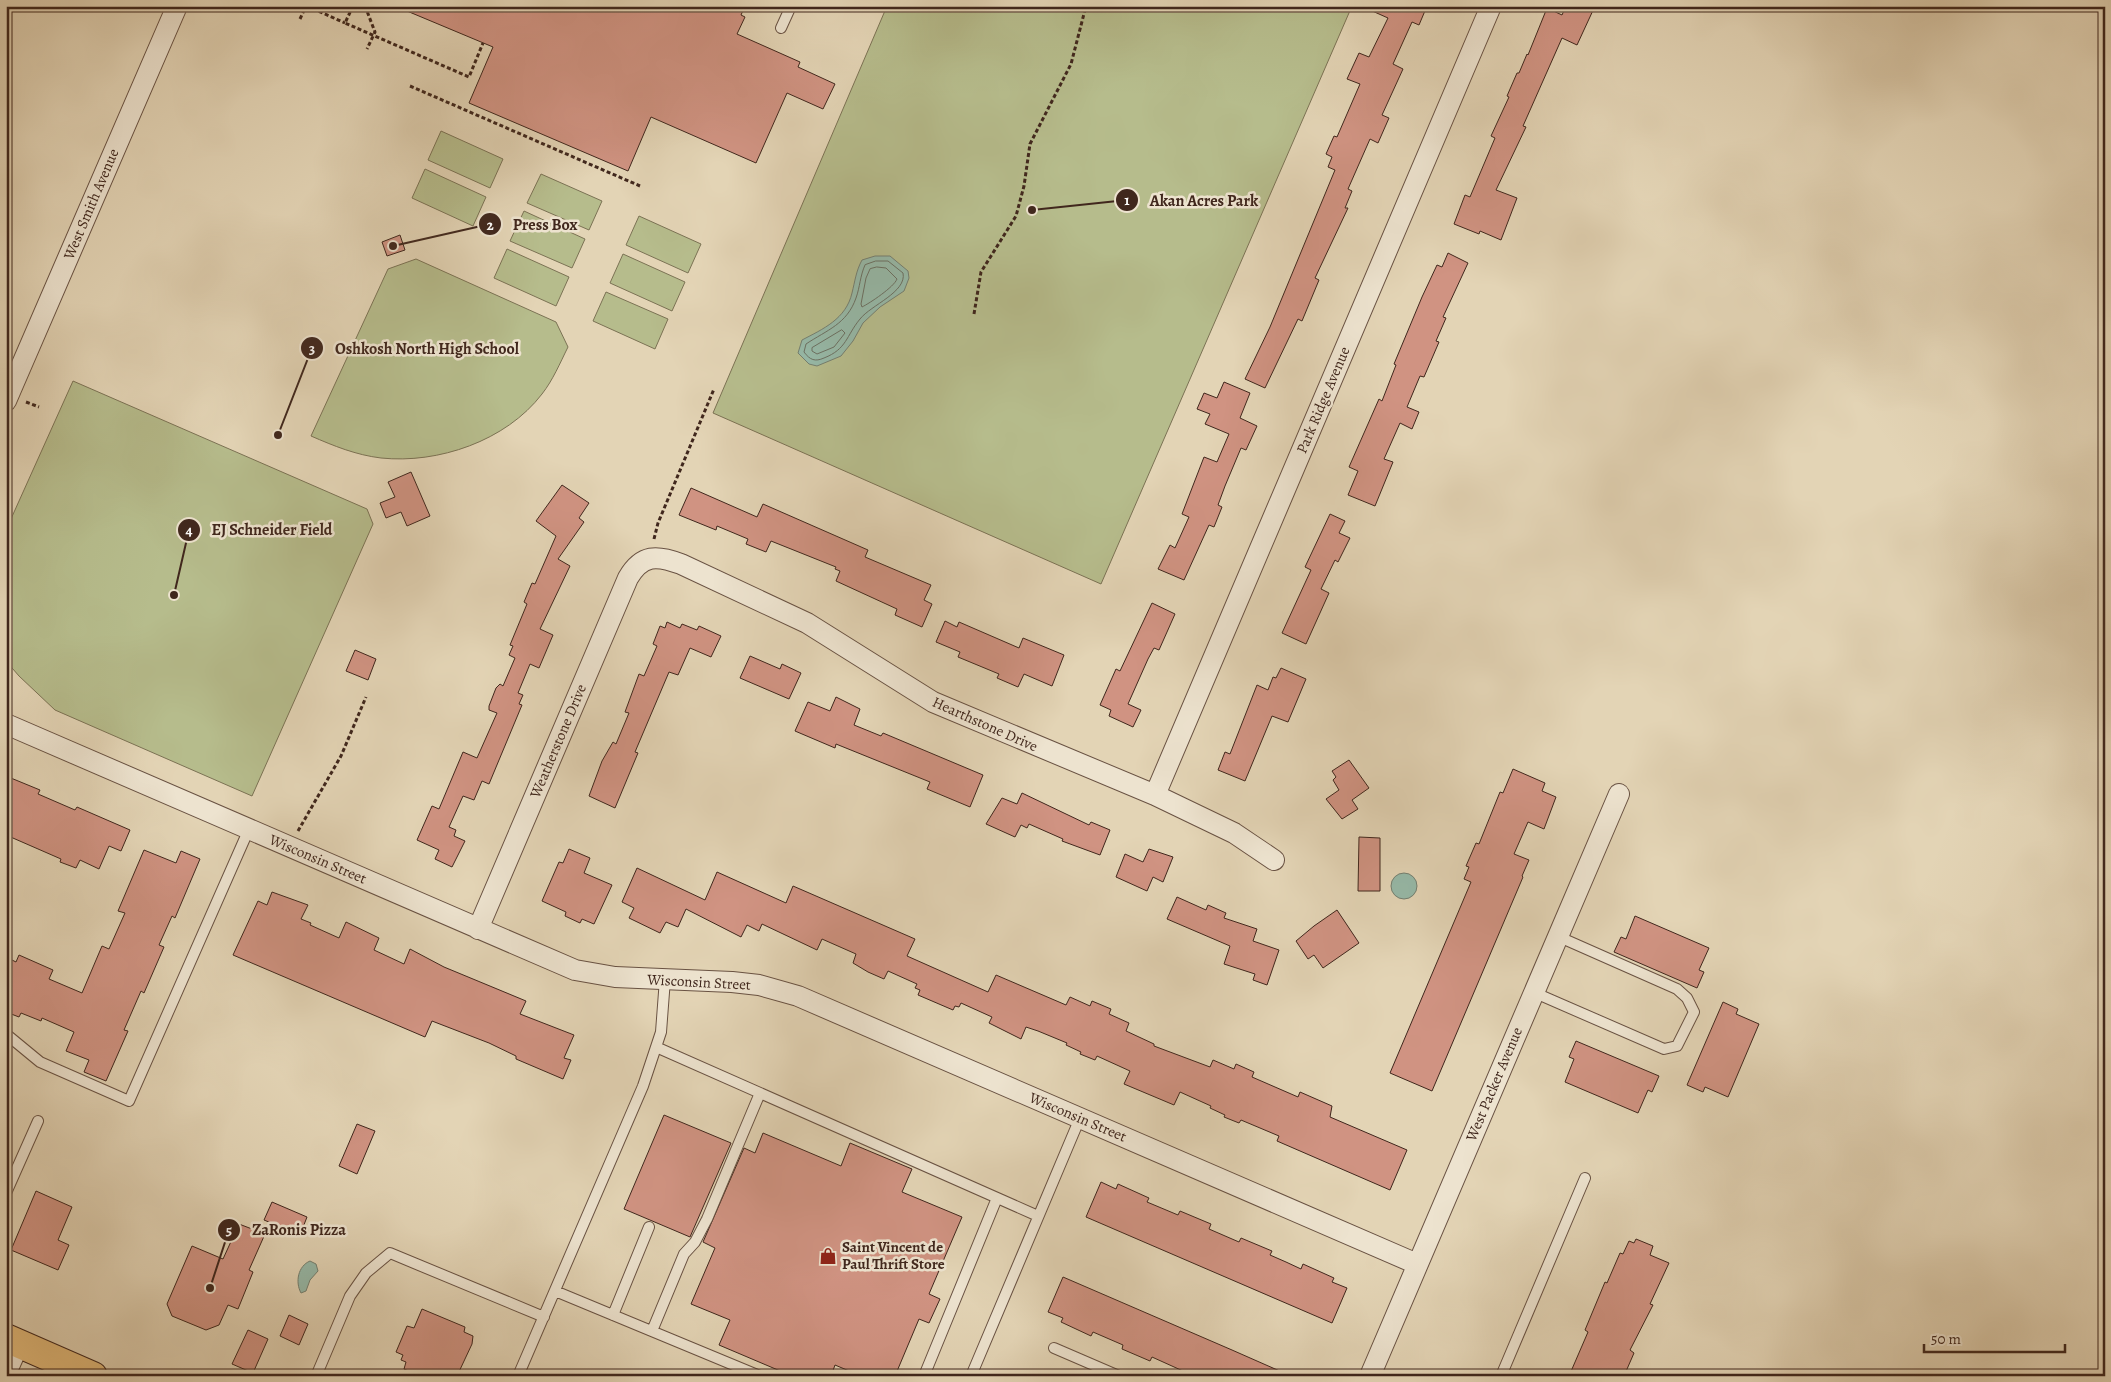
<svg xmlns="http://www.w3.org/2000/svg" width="2111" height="1382" font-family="Alegreya,serif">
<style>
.green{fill:#b6bc8c;stroke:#7b7254}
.water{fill:#96b9a8;stroke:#747f70}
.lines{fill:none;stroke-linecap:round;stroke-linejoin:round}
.shore{stroke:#6b7062;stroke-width:1}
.building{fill:#d09382;stroke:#40271d}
.service-casing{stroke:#695243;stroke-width:12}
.minor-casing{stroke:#695243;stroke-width:22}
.primary-casing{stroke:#40271d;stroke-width:30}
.path{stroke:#40271d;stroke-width:3;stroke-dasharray:4 2.5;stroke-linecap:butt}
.service{stroke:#ede3cf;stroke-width:10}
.minor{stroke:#ede3cf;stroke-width:20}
.primary{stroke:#e2ba7a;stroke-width:28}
.labels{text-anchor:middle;stroke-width:5;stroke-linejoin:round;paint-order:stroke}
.street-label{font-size:15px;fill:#40271d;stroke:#ede3cf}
.poi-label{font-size:15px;font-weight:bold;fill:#40271d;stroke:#ede3cf;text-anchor:start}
.leader{fill:none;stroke:#40271d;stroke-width:2}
.callout-dot{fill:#40271d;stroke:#ede3cf;stroke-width:2}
.mark-label{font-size:15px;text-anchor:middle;font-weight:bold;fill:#fff}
.callout-label{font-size:16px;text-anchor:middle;font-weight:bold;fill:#40271d;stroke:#ede3cf;stroke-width:5;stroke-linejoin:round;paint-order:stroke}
</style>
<rect width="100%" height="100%" fill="#e3d4b5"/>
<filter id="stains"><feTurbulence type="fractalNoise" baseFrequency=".004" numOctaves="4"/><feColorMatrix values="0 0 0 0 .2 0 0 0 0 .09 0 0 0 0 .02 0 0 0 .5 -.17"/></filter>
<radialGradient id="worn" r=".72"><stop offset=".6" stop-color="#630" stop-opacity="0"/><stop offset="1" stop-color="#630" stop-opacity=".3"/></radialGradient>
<path class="green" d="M887,6H1352L1101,584L713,413Z
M441,131L503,159L490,188L428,160Z
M425,169L486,197L473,226L412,198Z
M541,174L602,201L589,230L527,203Z
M524,211L585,239L572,268L510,241Z
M639,216L701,244L688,273L626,245Z
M507,249L569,277L556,306L494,278Z
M623,254L685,282L672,311L610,283Z
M416,259L556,322L568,347C560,363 553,380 542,394C506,441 438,464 381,458C356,455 334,446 311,436L388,269Z
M606,292L668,319L655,349L593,321Z
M73,381L367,509L373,524L252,796L55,710L19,676L6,661V530Z"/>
<path class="water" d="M875,256H890L908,271L909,278L904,291L880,307L863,323L853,341L841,356L817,366L809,364L798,353L802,340C823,329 846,319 852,293C855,281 856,271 862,260Z
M1391 886a13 13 0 1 1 26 0a13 13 0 1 1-26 0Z
M310,1261L316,1264L318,1271L310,1280L306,1291L301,1293C295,1282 298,1266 310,1261Z"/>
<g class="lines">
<path class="shore" d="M876,261H888L903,273C907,292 871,305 860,319C846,336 847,349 824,358C815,362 810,360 804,352L806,344C827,330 847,324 856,298C860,287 860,276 865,265Z
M877,267L886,268L897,279C894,287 870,303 862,307L861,304L866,278L870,269Z
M842,330L845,333L834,347L817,354L812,351V348Z"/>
</g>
<path class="building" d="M395,6H745L741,15L745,17L737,34L800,62L798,67L835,84L823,109L787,93L756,163L651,117L628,171L469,103L493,47Z
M1361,6H1427L1419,25L1412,22L1393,64L1403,69L1382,115L1389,118L1378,143L1370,139L1348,189L1352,191L1345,208H1348L1315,278L1319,280L1302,321L1298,319L1265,388L1245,379L1270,327L1335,170L1328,167L1332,157L1326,154L1334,136L1337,137L1360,84L1347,79L1359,53L1369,57L1388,18Z
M1566,6H1595L1577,45L1562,38L1523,126L1526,127L1496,190L1517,198L1501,240L1480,231L1479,234L1454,224L1465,195L1470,197L1495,138L1491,136L1509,97L1507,96L1517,73H1519L1527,54L1528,55L1547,8L1562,15Z
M400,235L405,250L387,256L382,242Z
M1448,253L1468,263L1443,317L1446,318L1436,341L1439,342L1424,377L1420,376L1407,407L1419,412L1412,429L1400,423L1384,459L1393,462L1375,506L1348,495L1358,471L1349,467L1379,399L1382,401L1396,365L1394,364L1422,297L1437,265L1442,267Z
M1224,382L1250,393L1240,418L1257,426L1246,450L1241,448L1225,486L1218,505L1222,507L1214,527L1209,525L1184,580L1158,569L1170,545L1175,548L1189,517L1182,514L1204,457L1217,462L1229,434L1205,424L1210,414L1197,409L1204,393L1217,398Z
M411,472L430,516L407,526L401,512L386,518L380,503L395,497L388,482Z
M562,485L589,503L579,518L584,522L558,559L570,566L540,629L553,635L539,668L530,664L518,693L523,695L519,704L522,705L489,784L482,781L474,800L463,796L449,827L456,830L454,836L465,841L452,867L435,859L439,850L417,840L432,806L439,809L463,752L477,758L497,713L489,710V706L496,688L500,684L503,686L515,658L509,655L513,646L510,645L527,604L524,602L532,583L535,584L556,536L536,521Z
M691,488L757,517L763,504L868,550L865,557L931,585L924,600L932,604L922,627L895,615L897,609L836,581L840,571L835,569L836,567L771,541L766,552L746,544L748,539L717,526L716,530L679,515Z
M1330,514L1345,521L1339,533L1350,538L1338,562L1335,560L1321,589L1329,593L1306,644L1282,633L1311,570L1305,567Z
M1152,603L1175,614L1159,650L1154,648L1148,659L1128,704L1141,710L1133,727L1109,716L1111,710L1100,705L1116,669L1120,671Z
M945,621L957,627L959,622L1019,648L1023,638L1064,655L1052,686L1024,674L1018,687L997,678L999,674L958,657L960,652L936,642Z
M667,622L680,628L682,624L697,630L699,626L721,636L711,657L690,648L678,675L669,672L635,752L638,753L615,808L589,796L602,761L613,742L616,744L629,713L625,712L639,674L644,676L657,646L653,644L660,626L665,628Z
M355,650L376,659L368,680L346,671Z
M750,656L780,669L782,664L801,673L789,699L740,678Z
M1281,668L1306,679L1288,722L1272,716L1245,781L1218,770L1225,752L1230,754L1257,685L1268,690L1273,677L1276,678Z
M836,697L860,709L854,725L881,736L883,733L983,775L970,807L927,789L930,782L836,744L835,748L795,731L808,702L830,711Z
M1349,760L1369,788L1352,800L1358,809L1342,819L1326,799L1339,790L1333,780L1336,777L1332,771Z
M1513,769L1545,783L1542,791L1556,797L1544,829L1528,822L1514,854L1529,860L1522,876L1523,877L1432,1091L1390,1073L1471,882L1464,879L1469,867L1466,866L1476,843L1479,844L1500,792L1503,793Z
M6,776L40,790L38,794L75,810L77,807L130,830L121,851L109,846L99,869L80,860L76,868L60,862L61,859L6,835Z
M1022,793L1089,825L1091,822L1110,830L1100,855L1062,841L1063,839L1029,824L1027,828L1021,825L1015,837L986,824L1002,798L1017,804Z
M1359,837L1380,838V891H1358Z
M569,849L590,858L584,873L612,885L594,924L582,919L580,923L565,916L566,912L542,901L559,862L563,863Z
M1149,849L1173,857L1163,882L1153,877L1147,891L1116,877L1125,854L1143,862Z
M144,850L176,863L181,851L200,859L175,918L172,916L159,945L164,947L144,993L141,991L124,1030L128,1031L106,1081L84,1072L89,1060L66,1051L74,1032L42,1018L41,1021L21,1013L19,1017L6,1012V957L16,962L19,955L53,970L49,979L82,993L102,946L109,949L125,913L118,911Z
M637,868L705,900L717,872L786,903L793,886L915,939L907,956L988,992L996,975L1066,1005L1070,997L1090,1006L1092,1001L1111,1009L1109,1014L1129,1023L1126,1031L1154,1044V1046L1210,1067L1213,1060L1234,1069L1236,1064L1254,1072L1252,1077L1298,1097L1300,1092L1332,1106L1330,1117L1407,1150L1390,1190L1277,1141L1279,1136L1241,1120L1239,1123L1224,1117L1225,1115L1210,1108L1211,1106L1180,1092L1174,1105L1124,1084L1130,1071L1097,1056L1095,1060L1080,1054L1081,1052L1066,1045L1067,1043L1038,1031L1026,1027L1021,1039L989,1023L992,1017L961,1003L959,1007L955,1006L953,1010L918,995L920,990L915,988L917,984L888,971L884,979L868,972L853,963L856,954L822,939L817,950L762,924L759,931L747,925L741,937L686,909L678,927L666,922L660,933L629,918L634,908L622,902Z
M272,892L308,905L301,919L311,923L310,925L339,938L346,922L379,938L374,950L404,964L410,949L444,967L526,1001L520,1014L574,1035L564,1058L571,1060L563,1079L516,1059V1056L489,1043L432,1021L425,1037L233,955L258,901L267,905Z
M1177,897L1206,910L1208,905L1226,913L1224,918L1257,929L1253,941L1279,950L1267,985L1253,980L1255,974L1224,964L1230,946L1167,919Z
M1337,910L1359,943L1323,968L1314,955L1308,959L1296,941L1314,926Z
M1635,916L1709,948L1699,970L1704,972L1697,988L1614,952L1621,937L1626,939Z
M1723,1002L1738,1009L1736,1014L1759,1024L1728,1097L1705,1087L1703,1092L1687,1085Z
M1576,1041L1659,1076L1652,1092L1648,1090L1638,1113L1565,1082L1574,1059L1569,1057Z
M664,1115L731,1143L690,1237L624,1209Z
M357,1124L375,1131L357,1174L339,1166Z
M763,1133L841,1166L850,1143L912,1169L902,1192L962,1217L929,1294L940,1299L929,1323L919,1319L895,1376H861L835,1365L831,1376H792L719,1345L730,1320L691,1304L715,1248L703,1242L744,1148L755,1153Z
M1101,1182L1116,1189L1118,1184L1149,1198L1147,1202L1178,1215L1180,1211L1211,1224L1209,1229L1239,1242L1241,1238L1272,1251L1270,1255L1286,1262L1301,1269L1303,1264L1334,1278L1332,1282L1347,1288L1332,1323L1086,1217Z
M36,1191L72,1207L58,1240L69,1245L58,1270L11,1250Z
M272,1202L307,1217L300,1235L264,1220Z
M239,1224L265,1234L249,1270L253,1272L238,1309L228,1305L219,1325L206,1330L172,1316L167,1304L192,1246L223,1259Z
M1636,1239L1653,1246L1650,1255L1669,1263L1650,1304L1653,1305L1630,1350L1634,1353L1624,1376H1569L1588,1332L1585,1330L1605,1282L1607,1283L1620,1253L1623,1254L1629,1241L1634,1243Z
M1063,1277L1232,1350L1291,1376H1181L1183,1371L1152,1357L1150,1361L1122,1349L1123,1345L1093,1332L1091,1336L1061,1322L1063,1318L1048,1312Z
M422,1309L465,1327L464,1332L473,1336L472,1344L457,1376H439L428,1371L426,1376H419L404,1369L406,1362L401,1360L403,1355L396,1352L407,1326L414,1328Z
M289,1315L308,1324L299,1345L280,1336Z
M248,1330L268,1339L253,1373L232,1364Z"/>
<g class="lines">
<g class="service-casing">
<path id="service" d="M781,28L791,6
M1533,992L1664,1049L1677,1046L1694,1012L1687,998L1677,989L1557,936
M6,1034L40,1062L129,1101L249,829
M656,1047L1038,1216
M6,1193L38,1121
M555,1291L760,1376
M613,1315L649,1227
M652,1331L684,1254L695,1242L707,1219L760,1093
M1054,1348L1119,1376
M322,1376L317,1374L350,1296L366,1273L390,1253L544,1317
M518,1376L643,1086L661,1032L665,979
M924,1376L997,1198
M971,1376L1080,1118
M1501,1376L1585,1178"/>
</g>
<g class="minor-casing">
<path id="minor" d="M6,401L177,6
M6,724L575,970L615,977L732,982L759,985L798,996L1417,1264
M1155,795L1491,6
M478,929L628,578C642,554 657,555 681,564L807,623L933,702L1155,795L1234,833L1274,860
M6,1373L19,1344
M1370,1376L1619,794"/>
</g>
<g class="primary-casing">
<path id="primary" d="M6,1338L93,1376"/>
</g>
<path class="path" d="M307,6L345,23
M353,6L345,23L469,77L483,43
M365,6L375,32L367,49
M300,19L306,6
M410,86L640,186
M974,314L981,272L1016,216L1024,186L1030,144L1071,64L1086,6
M26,402L39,407
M654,539L658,523L714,389
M298,831L341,756L366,697"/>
<use href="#service" class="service"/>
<use href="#minor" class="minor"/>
<use href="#primary" class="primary"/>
</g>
<defs>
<g id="shop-bare" transform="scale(1.35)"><path d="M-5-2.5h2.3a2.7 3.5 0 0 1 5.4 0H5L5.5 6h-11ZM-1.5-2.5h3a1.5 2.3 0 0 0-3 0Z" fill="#8f2418" stroke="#ede3cf" stroke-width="2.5" paint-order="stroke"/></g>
</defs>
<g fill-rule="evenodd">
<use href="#shop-bare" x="828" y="1256"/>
</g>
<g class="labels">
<g class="street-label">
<text transform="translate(91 204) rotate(-67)" y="5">West Smith Avenue</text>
<text transform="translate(1323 400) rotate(-67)" y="5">Park Ridge Avenue</text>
<text transform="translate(985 724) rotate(24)" y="5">Hearthstone Drive</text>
<text transform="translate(558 741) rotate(-67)" y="5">Weatherstone Drive</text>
<text transform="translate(318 859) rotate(23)" y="5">Wisconsin Street</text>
<text transform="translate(699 982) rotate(3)" y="5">Wisconsin Street</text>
<text transform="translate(1494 1084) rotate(-67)" y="5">West Packer Avenue</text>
<text transform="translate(1078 1117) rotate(23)" y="5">Wisconsin Street</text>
</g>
<g class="poi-label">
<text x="842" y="1252">Saint Vincent de<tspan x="842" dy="17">Paul Thrift Store</tspan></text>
</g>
</g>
<path class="leader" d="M1032 210L1127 200M393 246L490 224M278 435L312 348M174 595L189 530M210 1288L229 1230"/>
<g class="callout-dot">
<circle cx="1032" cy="210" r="5"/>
<circle cx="393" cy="246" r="5"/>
<circle cx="278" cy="435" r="5"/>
<circle cx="174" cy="595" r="5"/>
<circle cx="210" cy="1288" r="5"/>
<circle cx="1127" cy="200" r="12"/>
<circle cx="490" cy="224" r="12"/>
<circle cx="312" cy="348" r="12"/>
<circle cx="189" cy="530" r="12"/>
<circle cx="229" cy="1230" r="12"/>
</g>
<g class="mark-label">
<text x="1127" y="205">1</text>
<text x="490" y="230">2</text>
<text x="312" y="354">3</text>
<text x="189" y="535">4</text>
<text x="229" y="1235">5</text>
</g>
<g class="callout-label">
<text x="1204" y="206">Akan Acres Park</text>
<text x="545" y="230">Press Box</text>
<text x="427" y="354">Oshkosh North High School</text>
<text x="272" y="535">EJ Schneider Field</text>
<text x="299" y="1235">ZaRonis Pizza</text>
</g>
<rect width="2111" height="1382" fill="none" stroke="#e3d4b5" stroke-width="25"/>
<rect x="8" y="8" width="2096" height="1367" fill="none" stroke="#40271d" stroke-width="2.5"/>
<rect x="12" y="12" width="2086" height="1357" fill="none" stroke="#40271d"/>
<path d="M1924 1344v8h141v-8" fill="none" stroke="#40271d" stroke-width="2.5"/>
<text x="1931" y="1344" font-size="15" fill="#40271d" stroke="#ede3cf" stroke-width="4" paint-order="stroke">50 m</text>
<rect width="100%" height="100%" filter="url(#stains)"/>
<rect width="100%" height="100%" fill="url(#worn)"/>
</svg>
